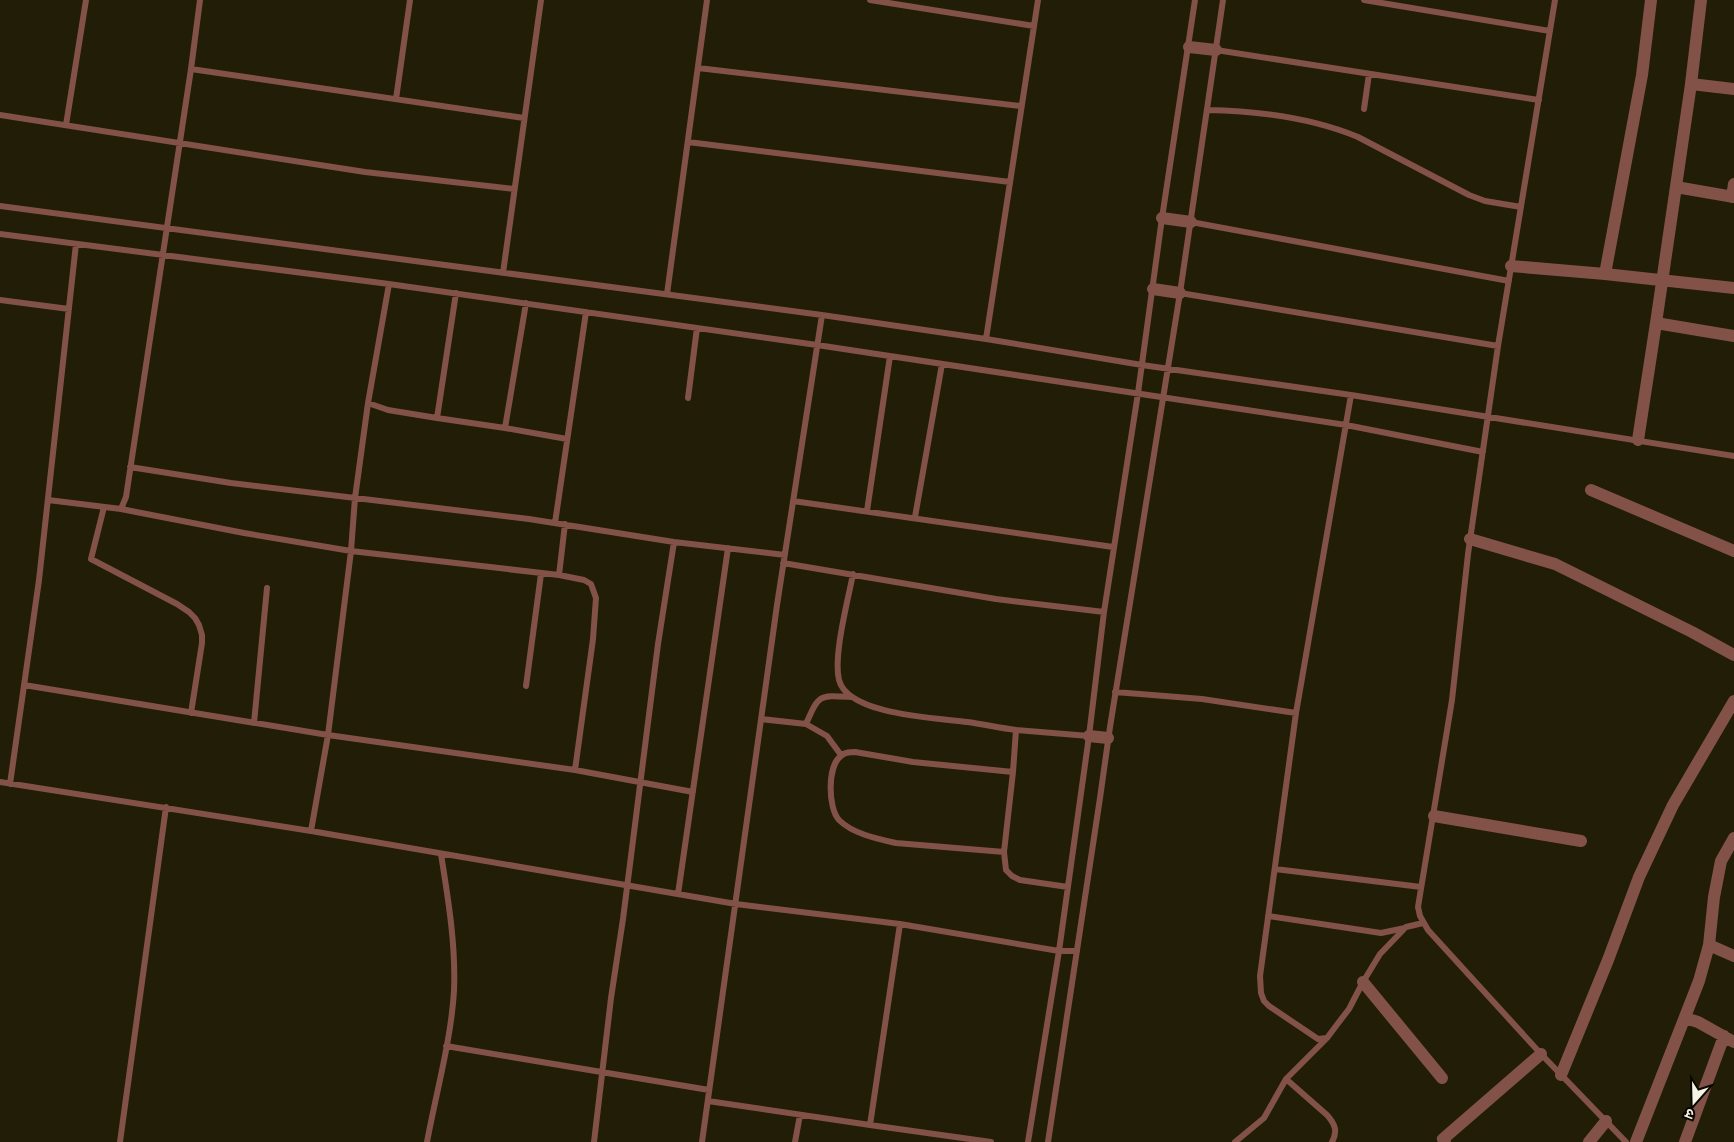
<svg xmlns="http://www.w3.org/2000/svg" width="1734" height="1142" font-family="Barlow,'Noto Sans Devanagari',sans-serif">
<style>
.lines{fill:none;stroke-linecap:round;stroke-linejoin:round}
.service{stroke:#825249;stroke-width:6}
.minor{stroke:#825249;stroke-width:12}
</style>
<rect width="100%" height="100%" fill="#221d06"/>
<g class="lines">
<path class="service" d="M200,0L191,69L524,118
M870,0L1034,26
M1364,0L1550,31
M1555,0L1498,346L1468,554L1452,700L1418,907L1420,916L1428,930L1541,1054L1626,1142
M1216,50L1539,100
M698,68L1021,106
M396,99L410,0
M1364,109L1369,74
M1207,110C1259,111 1310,117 1358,137L1469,195L1485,201L1521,207
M0,115L365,172L514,189
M66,125L86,0
M688,142L1010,182
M0,206L822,315L986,339L1142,365L1351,395L1734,456
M1191,222L1509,281
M0,234L389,284L817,345L1346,425L1483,452
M503,273L541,0
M456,293L437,418L505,428
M1180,293L1498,346
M667,294L707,0
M0,300L69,309
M526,303L505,428L567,439
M986,339L1038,0
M688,398L697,328
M368,403L388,410L437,418
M130,467L231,483L529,519L674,542L785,555
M48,500L121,509L126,497L191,69
M793,501L1113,547
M104,507L91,559L177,604L189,612L195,618L199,625L202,635V643L191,713
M121,509L244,533L351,551L559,575L565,524
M867,511L890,356
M915,517L942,364
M555,523L586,312
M783,563L996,599L1104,612
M853,574C848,600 833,656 839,680C848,715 936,718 967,722C983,724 999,728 1016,730
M559,575L584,580L591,584L596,598L593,639L575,770
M24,685L328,735L575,770L693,792
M526,686L541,574
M1115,692L1202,699L1296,713L1260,976L1261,993L1264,1001L1269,1006L1318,1039L1327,1038
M1296,713L1351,395
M761,719L806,724L827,736L841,755
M254,723L267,588
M806,724C819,694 819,695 851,697
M0,782L311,831L736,904L900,924L1059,951H1077
M10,784L39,580L76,244
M311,831L328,735L351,551L355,498L368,403L389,284
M1004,852L896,843C878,839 853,834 839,820C828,808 827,766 841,756C845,752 850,752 855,752L913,762L1013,772
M1275,869L1421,887
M1068,887L1020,880L1012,876L1006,870L1004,852L1013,772L1016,730L1089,736
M678,894L728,548
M1268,916L1381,933L1405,928
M900,924L870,1125L991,1142
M446,1046L709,1090
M1286,1079L1327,1038L1339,1022L1349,1009L1363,982L1380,954L1406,927L1423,923
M708,1101L870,1125
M120,1142L166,807
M427,1142C436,1093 451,1041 454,991C456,945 448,898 441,854
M594,1142L611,998L623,919L658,644L674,542
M702,1142L777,605L822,315
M795,1142L800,1115
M1028,1142L1059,951L1089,736L1104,612L1138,393L1162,218L1195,0
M1048,1142L1100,798L1110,727L1180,293L1223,0
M1235,1142L1264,1118L1286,1079L1327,1115C1335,1124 1338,1131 1332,1142"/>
<path class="minor" d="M1701,0L1691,84L1734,89
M1189,47L1216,50
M1676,187L1734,197
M1732,197L1734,184
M1162,218L1191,222
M1511,266L1605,274L1734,288
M1605,274L1642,75L1651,0
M1153,289L1180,293
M1656,323L1691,84
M1638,440L1656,323L1734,336
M1591,490L1734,551
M1470,539L1555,564L1692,632L1734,655
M1089,736L1108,738
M1434,816L1581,841
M1709,945L1734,956
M1363,982L1442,1078
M1685,1018L1698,1022L1734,1042
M1561,1075L1608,960L1639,877L1673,805L1734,701
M1445,1142L1443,1139L1541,1054
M1589,1142L1606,1121
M1636,1142L1699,981L1709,945L1714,897L1721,861L1734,838
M1685,1142L1724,1036"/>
</g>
<g transform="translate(1694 1102) rotate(200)" stroke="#090702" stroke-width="4" paint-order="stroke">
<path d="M0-4L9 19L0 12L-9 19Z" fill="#f5f3e4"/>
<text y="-8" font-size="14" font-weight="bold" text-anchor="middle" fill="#f5f3e4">उ</text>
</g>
</svg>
